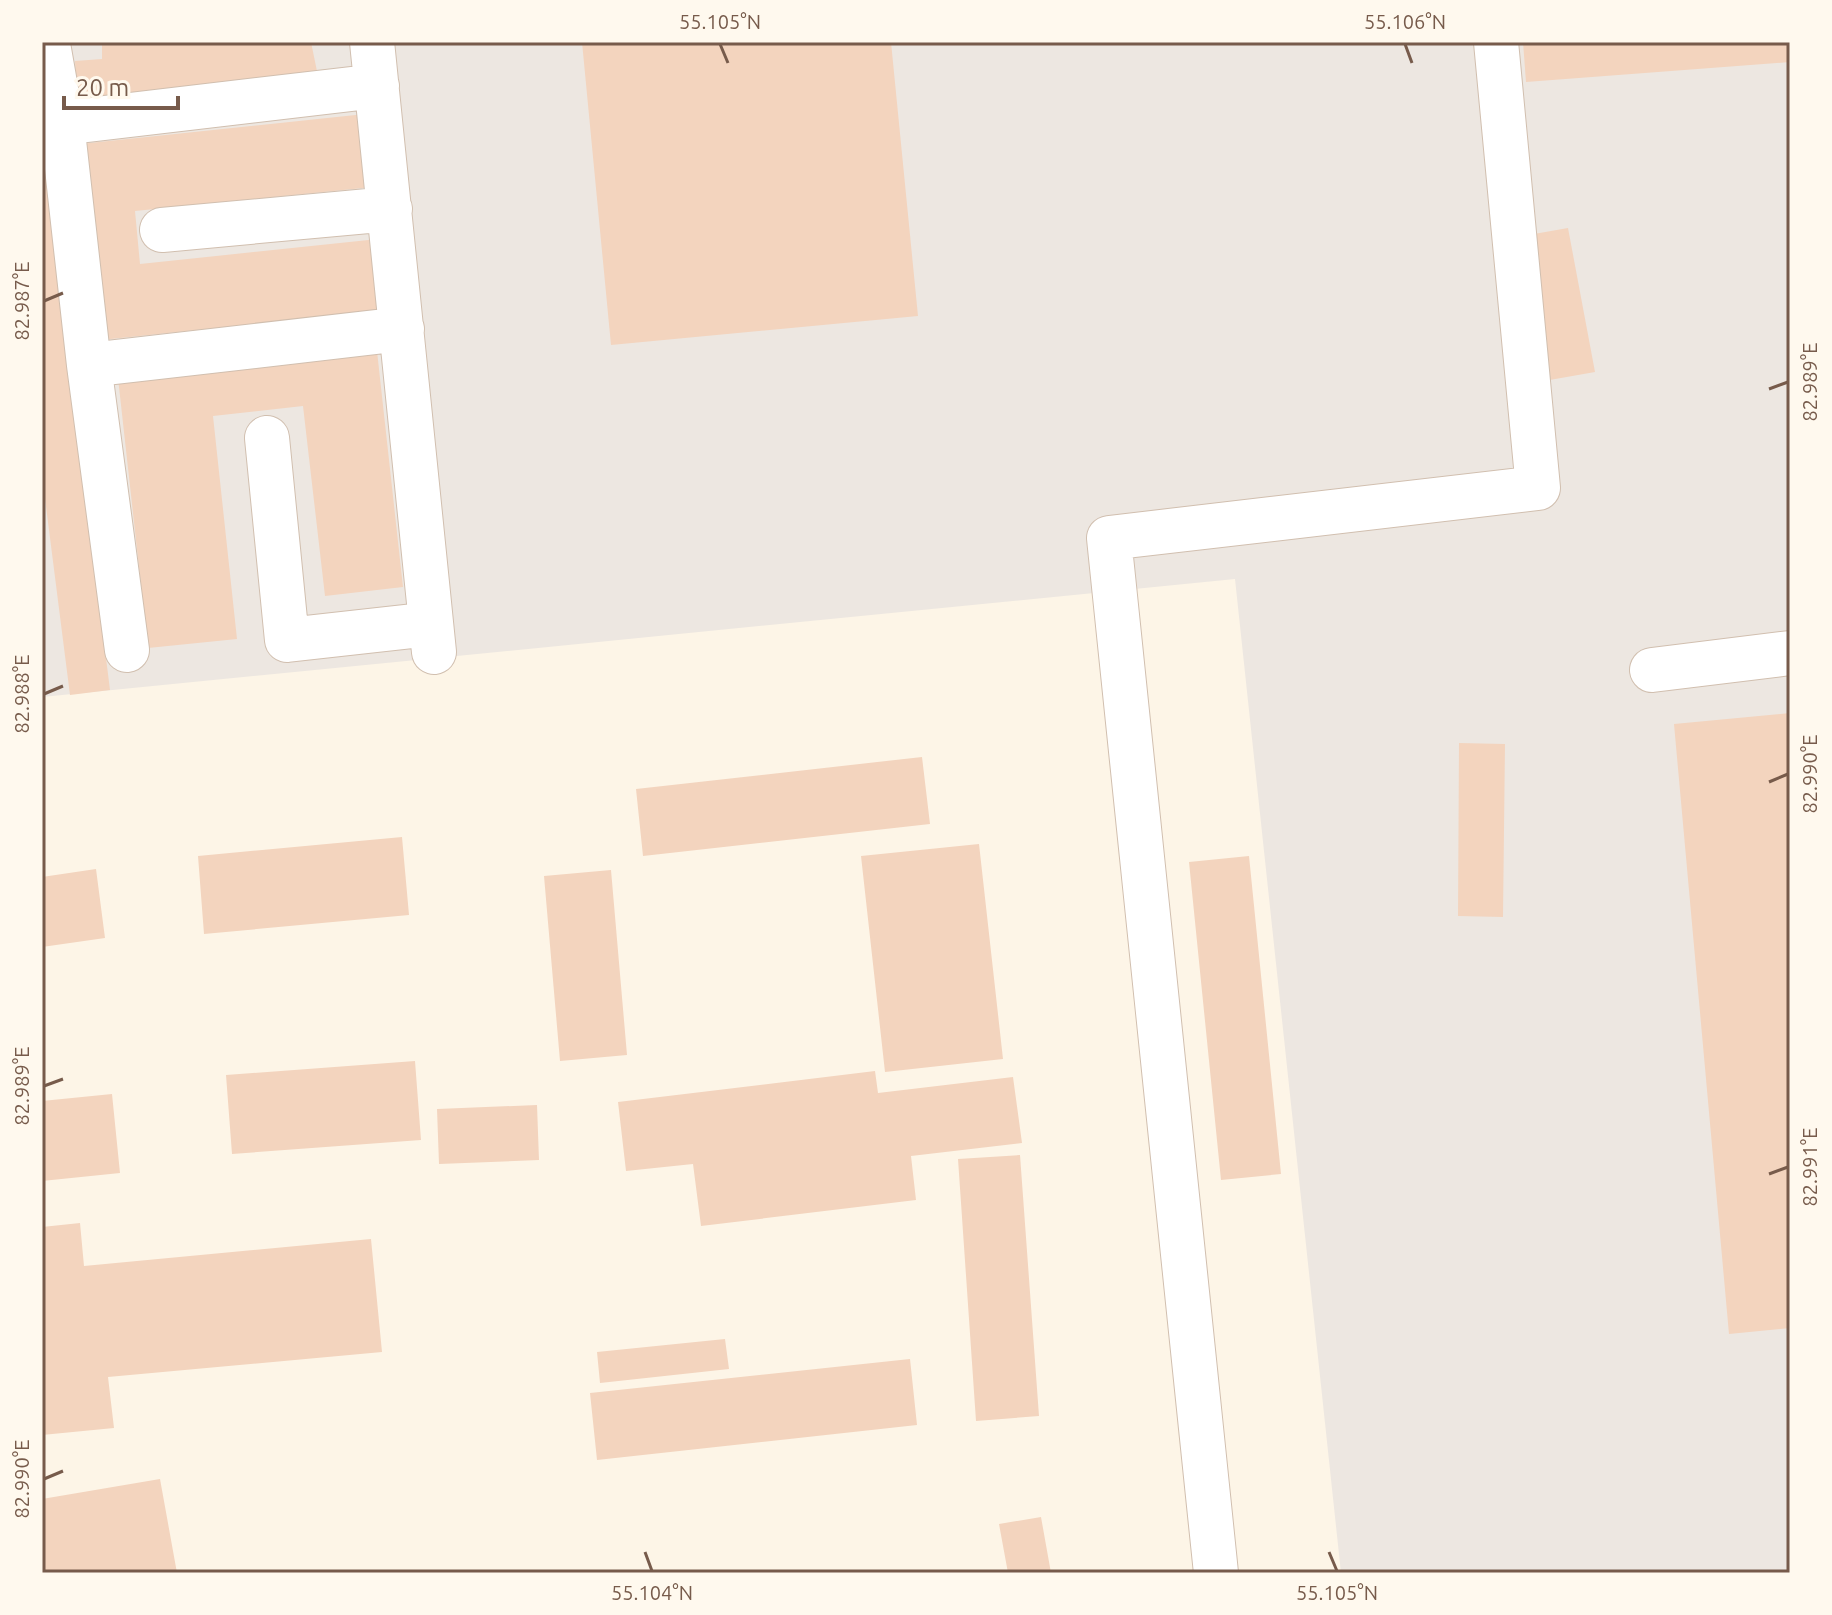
<svg xmlns="http://www.w3.org/2000/svg" width="1832" height="1615" font-family="Ubuntu,sans-serif">
<style>
.industrial{fill:#ede7e1}
.building{fill:#f3d4be}
.lines{fill:none;stroke-linecap:round;stroke-linejoin:round}
.minor-casing{stroke:#d1bfaf;stroke-width:46}
.minor{stroke:#fff;stroke-width:44}
.ticks{fill:none;stroke:#775b4b;stroke-width:3}
.neatline{fill:none;stroke:#775b4b;stroke-width:3}
.ticks-label{font-size:20px;text-anchor:middle;fill:#775b4b}
</style>
<rect width="100%" height="100%" fill="#fdf5e7"/>
<path class="industrial" d="M42,42H1790V1573H1341L1235,579L42,697Z"/>
<path class="building" d="M102,42H311L319,81L77,104L75,61L102,59Z
M582,42H891L918,316L611,345Z
M1523,42H1790V62L1526,82Z
M365,114L373,187L135,211L140,264L378,239L385,310L101,340L80,144Z
M42,163H44L110,690L70,695L42,475Z
M1568,228L1595,372L1544,381L1517,237Z
M377,351L403,587L325,596L303,406L213,416L237,639L148,648L118,378Z
M1790,713V1328L1729,1334L1674,724Z
M1459,743L1505,744L1503,917L1458,916Z
M922,757L930,824L643,856L636,789Z
M402,837L409,915L204,934L198,856Z
M979,844L1003,1059L885,1072L861,856Z
M1249,856L1281,1174L1221,1180L1189,862Z
M96,869L105,938L42,947V877Z
M611,870L627,1055L560,1061L544,876Z
M415,1061L421,1140L232,1154L226,1075Z
M875,1071L878,1093L1013,1077L1022,1143L911,1156L916,1200L701,1226L693,1164L626,1171L618,1102Z
M112,1094L120,1173L42,1181V1101Z
M537,1105L539,1160L439,1164L437,1109Z
M1020,1155L1039,1416L976,1421L958,1159Z
M80,1223L84,1266L371,1239L382,1352L108,1377L114,1428L42,1435V1227Z
M725,1339L729,1369L600,1383L597,1352Z
M910,1359L917,1425L597,1460L590,1393Z
M160,1479L177,1573H42V1499Z
M1041,1517L1051,1573H1008L999,1524Z"/>
<g class="lines">
<g class="minor-casing">
<path id="minor" d="M372,42L434,652
M48,44L62,123L377,86
M62,123L89,365L402,329
M162,230L390,209
M89,365L127,650
M267,438L287,640L431,624
M1652,670L1790,653
M1216,1573L1109,538L1538,488L1496,42"/>
</g>
<use href="#minor" class="minor"/>
</g>
<path class="ticks" d="M720,44L728,63M1405,44L1412,63M44,301L63,293M1769,389L1788,382M44,694L63,686M1769,782L1788,774M44,1086L63,1079M1769,1174L1788,1167M44,1479L63,1471M645,1552L652,1571M1329,1552L1337,1571"/>
<rect width="1832" height="1615" fill="none" stroke="#fff9ee" stroke-width="88"/>
<path d="M64 96v12h114v-12" fill="none" stroke="#775b4b" stroke-width="4"/>
<text x="76" y="96" font-size="24" fill="#775b4b" stroke="#fff9ee" stroke-width="6" paint-order="stroke">20 m</text>
<rect x="44" y="44" width="1744" height="1527" class="neatline"/>
<g class="ticks-label">
<text x="720" y="29">55.105°N</text>
<text x="1405" y="29">55.106°N</text>
<text transform="translate(22 301) rotate(-90)" y="7">82.987°E</text>
<text transform="translate(1810 382) rotate(-90)" y="7">82.989°E</text>
<text transform="translate(22 694) rotate(-90)" y="7">82.988°E</text>
<text transform="translate(1810 774) rotate(-90)" y="7">82.990°E</text>
<text transform="translate(22 1086) rotate(-90)" y="7">82.989°E</text>
<text transform="translate(1810 1167) rotate(-90)" y="7">82.991°E</text>
<text transform="translate(22 1479) rotate(-90)" y="7">82.990°E</text>
<text x="652" y="1600">55.104°N</text>
<text x="1337" y="1600">55.105°N</text>
</g>
</svg>
